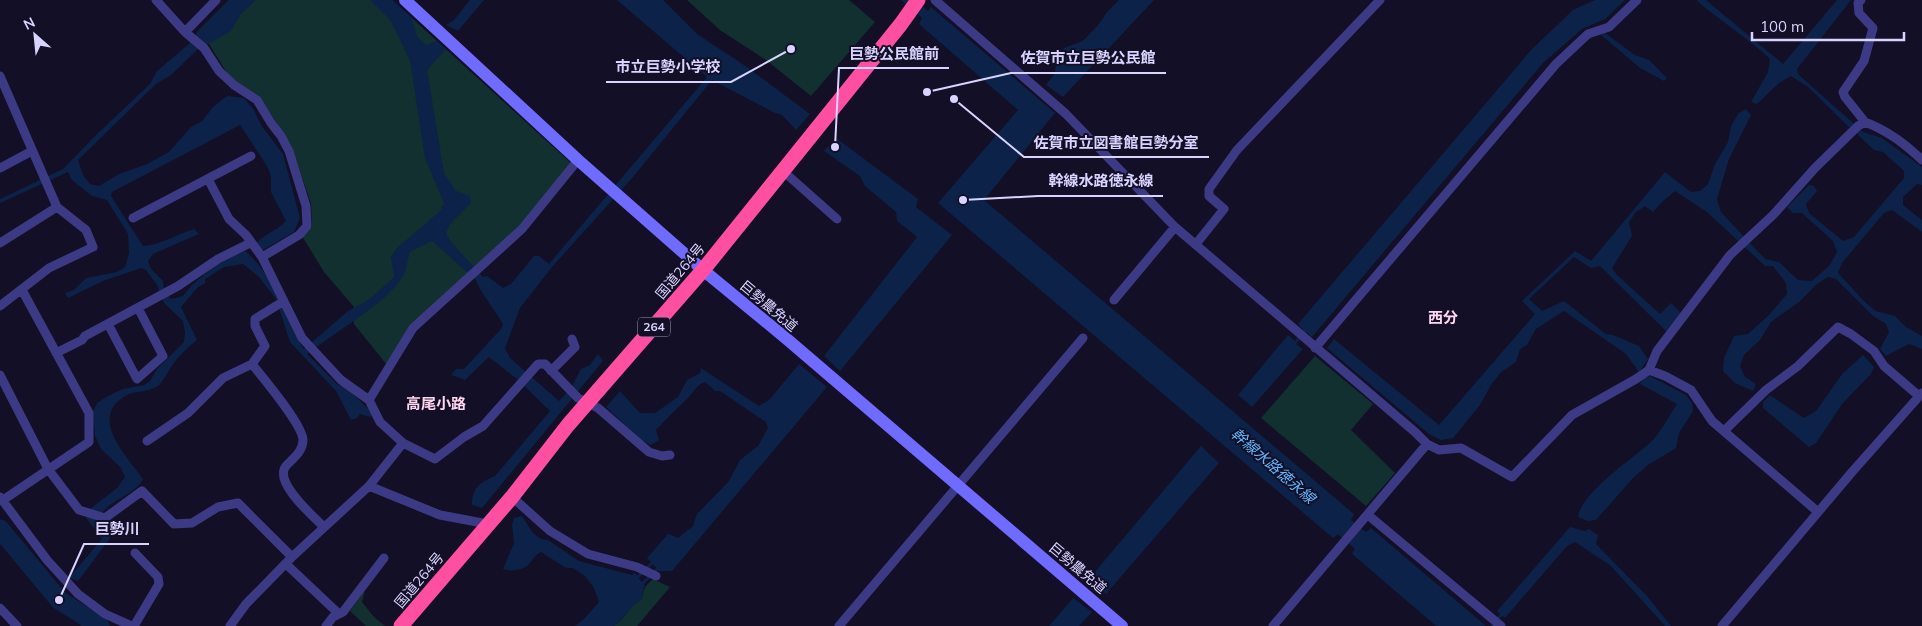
<svg xmlns="http://www.w3.org/2000/svg" width="1922" height="626" font-family="Mulish,'Noto Sans JP',sans-serif">
<style>
.green{fill:#12302f}
.water{fill:#0c2248}
.lines{fill:none;stroke-linecap:round;stroke-linejoin:round}
.stream{stroke:#0c2248;stroke-width:3}
.river{stroke:#0c2248;stroke-width:19}
.street{stroke:#3d3a85;stroke-width:9}
.secondary{stroke:#6f6bff;stroke-width:12}
.highway{stroke:#ff4fa3;stroke-width:15}
.labels{text-anchor:middle;stroke-width:4;stroke-linejoin:round;paint-order:stroke}
.shield{fill:#130f26;stroke:#9e99be;stroke-width:1}
.shield-label{font-size:12px;font-weight:bold;fill:#d9d4ff}
.street-label{font-size:14px;fill:#d9d4ff;stroke:#130f26}
.neighbourhood-label{font-size:15px;font-weight:bold;fill:#ffd6f0;stroke:#130f26}
.water-label{font-size:15px;font-style:italic;fill:#62b6ff;stroke:#130f26}
.leader{fill:none;stroke:#d9d4ff;stroke-width:2}
.callout-dot{fill:#d9d4ff;stroke:#130f26;stroke-width:2}
.callout-label{font-size:15px;text-anchor:middle;font-weight:bold;fill:#d9d4ff;stroke:#130f26;stroke-width:4;stroke-linejoin:round;paint-order:stroke}
</style>
<rect width="100%" height="100%" fill="#130f26"/>
<path class="green" d="M229,0H392L572,164L521,226L410,328L387,365L354,324V307L324,272L302,236L312,227L311,203L291,145L259,96L237,82L227,73L209,44L198,31Z
M687,0H849L875,22L811,96L766,60L720,30Z
M1315,356L1373,404L1351,430L1395,473L1366,506L1261,418Z
M653,579L670,587L637,626H614C627,618 627,607 642,599C643,589 645,586 653,579Z
M365,590L362,602L374,617L385,626H366L350,611Z"/>
<path class="water" d="M229,0H256L241,14L231,31L197,50L171,75L156,84L78,160L83,175L90,184L99,186L119,174L147,164L169,152L191,127L202,121L213,107L227,96L244,98L254,110L261,125L283,154L300,218L294,232L261,251L255,245C263,234 277,231 286,221L271,192V177L268,168L240,125L112,192L111,196L143,246C161,245 177,234 194,229L199,234L153,254L148,261L151,269L163,281L164,290L171,299L183,296L191,286L219,262L245,251C276,276 283,318 304,349L348,311L370,299L394,277L391,257L396,249L440,211L444,203L425,158L410,61L391,21L370,0H392L411,17L417,36L426,45L436,41L446,49L427,70L444,173L456,191L470,196L471,203L450,224L446,233L451,242L483,277L487,276L503,288L511,284L534,256H539L549,264L707,77L617,0H663L697,34L744,65L810,114L796,130L782,115L773,112L712,80L633,177L552,267L520,308L505,348L510,358L559,401L571,388L581,369L590,365L598,354L603,361L482,508L472,505C472,488 480,482 495,476L550,411L518,380L489,357L465,380L451,375L456,369H464L501,329L503,324C498,315 477,287 476,280L432,241L410,252C407,260 407,271 402,278C385,303 342,328 318,346L313,348L307,354L337,384L348,389L373,414L370,417L360,414L357,418L351,420L336,391L290,342L276,299L259,277L243,264L224,267L205,279V283L198,287L181,307L197,340C188,347 180,355 173,364C168,371 164,381 158,386C148,393 135,390 125,396C88,419 127,456 143,479C133,498 104,500 98,521L104,527L102,531L111,537L78,581L69,578L102,539L86,518L90,509L117,488L125,477L121,468L101,449L95,436L93,412L97,403L108,396L123,389L144,385L150,381L157,369L184,342L185,332L183,321L164,303L157,285L146,270L141,268L103,281L68,298L65,293L74,290L86,278L117,272L125,267L129,253L128,234L107,200L92,196L72,180L68,172L0,203V199L63,169L97,134L150,84L157,71L190,43L198,31Z
M470,0H484L458,31L446,25L454,20Z
M901,0H915L928,11L931,7L1055,113L984,200L1354,514L1351,520L1366,532L1371,528L1486,626H1436L1352,554L1355,549L1338,534L1333,538L938,203L1018,110L919,24L922,18Z
M1119,0H1154L1063,97L1046,85L1055,73L1056,62L1064,48L1083,41L1099,24L1107,12Z
M1595,0H1625L1605,19L1582,29L1543,63L1312,337L1306,332L1296,344L1303,349L1252,407L1238,395L1288,335L1295,341L1303,330L1298,324L1531,50L1573,10Z
M1696,0H1706L1783,64L1837,0H1851L1797,69L1798,74L1863,132L1882,138L1922,167V185L1917,184L1903,197V205L1922,220V232L1892,210L1884,213L1842,263L1838,273L1866,303L1876,311L1895,316L1906,327L1922,336V349L1909,344L1886,356L1880,349L1889,332L1886,324L1873,316L1836,279L1828,277L1817,284L1799,302L1771,322L1760,340L1744,355L1740,366L1745,377L1756,384L1753,391L1735,383L1723,371L1724,358L1734,336L1748,334L1768,316L1787,294L1786,283L1773,266H1765L1707,212L1675,191L1663,201L1653,212L1645,206L1636,212L1629,222L1632,236L1612,268L1617,275L1660,314L1671,303L1681,313L1666,331L1600,266L1591,268L1574,257L1529,299L1542,311L1564,301L1606,334L1613,335L1639,346L1648,359L1639,372L1626,354L1564,311L1536,329L1527,345L1520,349L1516,362L1501,372L1491,385L1480,405L1453,438L1441,440L1429,434L1327,348L1334,339L1439,425L1535,314L1522,301L1575,251L1591,261L1665,172L1691,192L1700,191L1708,184L1715,164L1728,142L1731,126L1739,113L1746,109L1751,115L1729,159L1717,199L1721,212L1765,259L1779,262L1798,280L1812,281L1830,265L1837,252L1833,241L1802,213H1793L1787,207L1809,185L1814,186L1817,191L1806,204L1809,213L1843,241L1854,237L1904,178V171L1883,152L1874,150L1859,136L1853,127H1849L1808,87L1791,76L1779,83L1757,104L1751,102L1768,72L1770,59C1747,37 1720,21 1696,0Z
M1605,33L1635,55L1649,60L1667,78L1664,81L1640,68L1601,35Z
M836,138L918,199L916,207L952,235L840,371L824,356L917,237L897,221L896,212L865,186L860,176L824,151Z
M1863,355L1874,367L1871,374L1842,404L1816,443L1809,447L1763,408V402L1770,395L1804,418L1816,411L1842,374Z
M799,364L827,387L672,571H659L647,558L668,534L678,538L693,526L697,514L729,481L740,460L758,446L768,428L766,422L720,391H715L705,382C694,387 695,391 688,398C677,409 666,419 656,430L659,440L651,445L640,439L606,407L620,391L640,413H655L678,397L687,380L700,373L701,368L759,406L769,400Z
M1650,376L1686,395L1692,403L1693,411L1679,433L1676,448L1648,465L1633,478L1596,520L1588,521L1578,517C1581,492 1634,458 1653,440C1662,430 1669,416 1677,404L1640,384L1644,378Z
M1201,446L1219,463L1106,594L1089,579Z
M522,516L533,533L541,539L548,540L579,561L632,575L635,573L645,586L643,591L642,599C627,607 627,618 614,626H575L584,619L599,602L594,588L585,576L573,568H566L541,552C533,556 533,561 527,566C522,570 509,572 503,569L514,543L512,525L514,518Z
M1570,527L1585,531L1589,529L1598,535L1596,544L1647,596L1671,626H1665L1611,566L1575,542L1567,546L1505,618L1502,616L1493,626H1490L1500,614L1497,611Z
M1073,598L1092,612L1079,626H1049Z"/>
<g class="lines">
<path class="stream" d="M638,577L652,563
M643,583L657,569"/>
<path class="river" d="M0,529L59,600L100,626"/>
<path class="street" d="M156,0L185,32L204,48L219,71L234,85L257,100L271,123L281,136L289,151L306,206L307,226L299,235L262,257L302,338L341,380L369,400L380,422L403,443L369,486L292,557L246,604L230,626
M935,0L1066,114L1175,227L1415,432L1427,444L1439,450L1461,448L1512,477L1572,415L1636,379L1649,370L1657,351L1730,255L1773,215L1815,168L1858,126L1865,122C1888,131 1904,143 1922,160
M1861,0L1858,3L1859,13L1873,28L1864,61L1843,92L1845,97L1865,122
M185,32L216,0
M0,76L57,207L86,230L93,247L49,268L0,306
M0,168L32,151
M783,171L837,219
M208,179L229,219L246,235L262,257
M133,218L251,156
M0,243L57,207
M1196,244L1224,209L1209,196V189L1237,150L1380,0
M1114,300L1175,227
M108,324L137,379L163,356L138,308
M1315,348L1556,64L1588,34L1609,27L1637,0
M56,353L82,340L85,336L178,286L218,259L250,243
M252,364C263,378 304,426 303,441C302,453 293,458 286,466C273,482 313,516 324,527
M1649,370L1665,376L1691,390L1712,421L1818,512
M551,371L575,347L572,339
M0,375L48,469L79,510L105,518L142,491L174,524L192,523L218,507L238,503L292,557
M369,400L413,328L522,229L578,160
M1724,431L1766,390L1798,366L1838,327L1851,334L1874,351L1884,366L1919,396
M147,441L188,413L223,378L252,364L265,346L255,326V319L284,301
M403,443L435,459L464,437L483,426L538,364H545L578,398L598,408L649,452L662,456L670,455
M369,486L440,515L488,524
M0,497L47,560L78,594L105,614L132,626
M512,497L550,531L588,554L637,567L656,576
M3,500L89,442V413L22,290
M1368,515L1501,626
M286,564L339,614
M0,608L17,626
M134,626L159,584L158,577L135,553
M326,626L333,617L343,612L384,558
M839,626L1083,338
M1273,626L1427,444
M1722,626L1852,472L1922,393"/>
<path class="secondary" d="M405,0L578,160L703,270L788,340L1122,626"/>
<path class="highway" d="M401,626L512,497L568,425L703,270L901,24L918,0"/>
</g>
<g class="labels">
<rect class="shield" x="638" y="317.5" width="32" height="19" rx="4"/>
<g class="shield-label">
<text x="654" y="331">264</text>
</g>
<g class="street-label">
<text transform="translate(680 271) rotate(-50)" y="5">国道264号</text>
<text transform="translate(769 306) rotate(40)" y="5">巨勢農免道</text>
<text transform="translate(1078 568) rotate(40)" y="5">巨勢農免道</text>
<text transform="translate(419 580) rotate(-50)" y="5">国道264号</text>
</g>
<g class="neighbourhood-label">
<text x="1443" y="323">西分</text>
<text x="436" y="409">高尾小路</text>
</g>
<g class="water-label">
<text transform="translate(1273 466) rotate(41)" y="5">幹線水路徳永線</text>
</g>
</g>
<path class="leader" d="M835 147L839 68H949M927 92L1011 73H1166M791 49L731 82H606M954 99L1024 157H1209M963 200L1038 196H1163M59 600L84 544H149"/>
<g class="callout-dot">
<circle cx="835" cy="147" r="5"/>
<circle cx="927" cy="92" r="5"/>
<circle cx="791" cy="49" r="5"/>
<circle cx="954" cy="99" r="5"/>
<circle cx="963" cy="200" r="5"/>
<circle cx="59" cy="600" r="5"/>
</g>
<g class="callout-label">
<text x="894" y="59">巨勢公民館前</text>
<text x="1088" y="63">佐賀市立巨勢公民館</text>
<text x="668" y="72">市立巨勢小学校</text>
<text x="1116" y="148">佐賀市立図書館巨勢分室</text>
<text x="1101" y="186">幹線水路徳永線</text>
<text x="117" y="534">巨勢川</text>
</g>
<g transform="translate(35 35) rotate(333)" stroke="#130f26" stroke-width="4" paint-order="stroke">
<path d="M0-4L9 19L0 12L-9 19Z" fill="#d9d4ff"/>
<text y="-8" font-size="14" font-weight="bold" text-anchor="middle" fill="#d9d4ff">N</text>
</g>
<path d="M1752 32v8h152v-8" fill="none" stroke="#d9d4ff" stroke-width="2.5"/>
<text x="1760" y="32" font-size="15" fill="#d9d4ff" stroke="#130f26" stroke-width="4" paint-order="stroke">100 m</text>
</svg>
